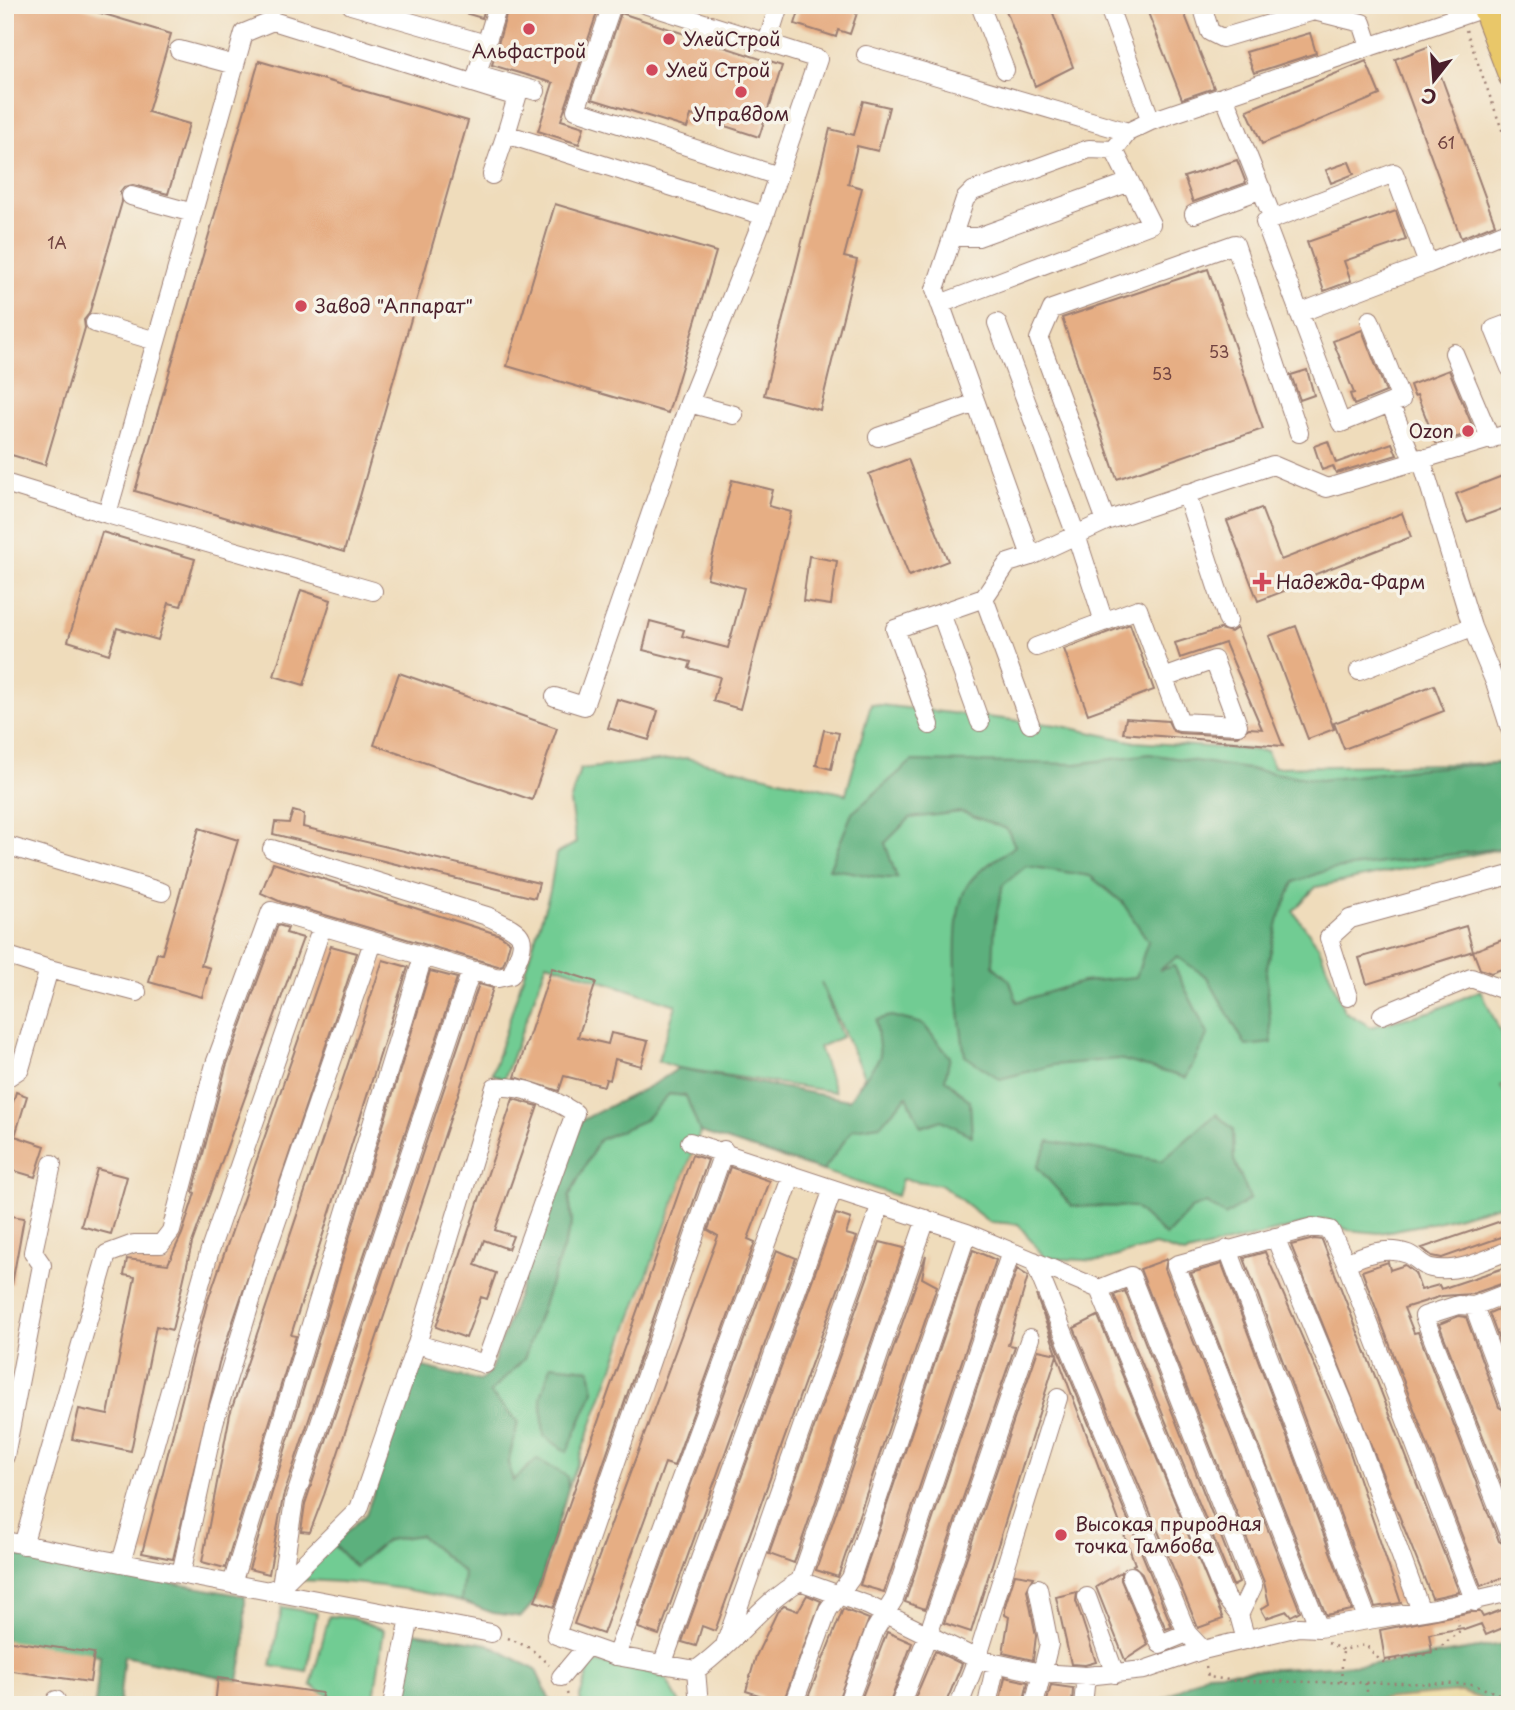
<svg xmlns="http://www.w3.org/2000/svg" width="1515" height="1710" font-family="'Playpen Sans',sans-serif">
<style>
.green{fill:#71cc93;stroke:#5e765f;stroke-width:2}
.forest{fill:#5cb07d;stroke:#536854;stroke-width:2;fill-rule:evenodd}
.sand{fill:#eeda9e;stroke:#9c7c64;stroke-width:2}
.building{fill:#e6ae84}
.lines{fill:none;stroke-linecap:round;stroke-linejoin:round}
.minor-casing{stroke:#9c7e73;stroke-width:20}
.major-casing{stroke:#9c7e73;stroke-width:25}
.path{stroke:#9c7e73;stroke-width:2.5;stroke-dasharray:2 5;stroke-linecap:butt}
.minor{stroke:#fff;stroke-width:18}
.major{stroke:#e9c769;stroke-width:23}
.poi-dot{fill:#d1495b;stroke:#f7f3e8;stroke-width:2.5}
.labels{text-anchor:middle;stroke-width:7;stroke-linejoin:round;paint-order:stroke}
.number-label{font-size:16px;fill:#714341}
.poi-label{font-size:19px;fill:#4a1f2b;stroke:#f7f3e8;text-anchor:start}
</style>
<rect width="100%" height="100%" fill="#f7f3e8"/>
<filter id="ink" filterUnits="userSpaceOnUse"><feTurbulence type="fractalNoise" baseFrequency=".0143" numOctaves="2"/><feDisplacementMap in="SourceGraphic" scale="14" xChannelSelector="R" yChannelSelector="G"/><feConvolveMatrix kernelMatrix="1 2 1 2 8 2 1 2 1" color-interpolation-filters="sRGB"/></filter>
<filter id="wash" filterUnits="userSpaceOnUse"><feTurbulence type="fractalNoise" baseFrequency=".00686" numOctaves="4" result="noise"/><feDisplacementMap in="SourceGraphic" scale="28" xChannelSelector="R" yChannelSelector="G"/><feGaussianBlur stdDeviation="1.57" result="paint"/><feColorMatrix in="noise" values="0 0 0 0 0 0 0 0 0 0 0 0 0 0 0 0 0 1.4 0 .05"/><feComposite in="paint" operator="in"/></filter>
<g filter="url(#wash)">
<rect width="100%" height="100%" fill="#efdcbb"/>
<path class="green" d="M871,704L1057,725L1135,742L1267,751L1273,767L1503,763L1510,791V847L1316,887L1293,911L1319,947L1344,1011L1371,1027L1433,1011L1481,990L1510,1054V1081L1501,1086L1510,1101V1202L1437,1222L1379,1233L1348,1230L1325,1219L1184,1254L1155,1245L1101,1261L1045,1258L1018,1224L989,1222L942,1185L902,1179L897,1196L823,1171L850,1100L864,1076L821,983L842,1037L819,1047L835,1092L678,1068L658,1061L676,1005L547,963L504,1079L492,1074L550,891L556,854L576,843L570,802L580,769L686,758L846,794Z
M668,1094L686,1096L700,1132L568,1489L567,1476L514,1481L508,1463L518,1422L490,1393L524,1359L572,1223L569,1196L599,1140Z
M420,1535L465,1573L461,1601C406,1587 354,1581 297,1580L333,1544L355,1567L387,1540Z
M282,1607L317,1613L307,1672L271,1666Z
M329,1616L352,1618L384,1630L373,1705C352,1705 328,1698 311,1685Z
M592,1662L639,1668L666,1679L681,1705H581L580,1696Z"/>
<path class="forest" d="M1149,754L1320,780L1414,769L1503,763L1510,788V847L1328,870L1294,882L1279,918L1266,971L1272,1043L1246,1046L1207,977L1177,957L1159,970L1174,966L1208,1034L1186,1078L1119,1059L1054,1065L1000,1079L965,1056C959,1018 944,908 972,879C983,866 1002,856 1015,846L1007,829L962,812L910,818L885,843L897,878C873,880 854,870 829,869L852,813L912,761L1076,764ZM1026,866L1090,876L1122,902L1148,941L1136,977L1082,982L1017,1002L1010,981L993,966L995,921L1003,885Z
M891,1016L923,1024L950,1057L945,1079L970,1101L972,1136L941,1120L921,1127L907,1096L880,1125L853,1129L823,1171L700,1132L686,1096L669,1094L645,1120L599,1140L569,1196L572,1223L524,1359L490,1393L518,1422L508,1463L513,1481L537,1459L567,1476L568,1489L535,1601L521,1617L493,1613L461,1601L464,1573L420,1535L387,1540L355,1567L333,1544L366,1514L419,1366L480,1381L490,1372L581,1121C611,1104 653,1088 678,1068L849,1100L880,1057L876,1020Z
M1216,1114L1233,1129L1234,1160L1250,1199L1225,1216L1207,1203L1191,1209L1166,1236L1134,1207L1072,1206L1037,1167L1049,1141L1162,1161Z
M551,1365L590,1369L594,1391L567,1452L544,1436L541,1397Z
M5,1553L245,1596V1645L238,1681L124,1656L119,1705H95L100,1655L5,1643Z
M413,1632L488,1644L536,1670L552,1705H419L402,1696Z
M1510,1643V1705H1498L1461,1692L1320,1705H1153L1207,1673L1385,1663Z"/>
<path class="sand" d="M1461,1692L1498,1705H1320Z"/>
<g id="blocks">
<path class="building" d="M5,5H74L171,34L148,112L189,124L168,194L133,185L124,187L120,192L122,202L89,314L84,320L85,328L45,465L5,453Z
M452,5H486L482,18L451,9Z
M509,5H554L575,11L577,5H581L598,10L561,120L584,127L579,144L538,131L553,83L492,65Z
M801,5H845L844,9L857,13L850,34L838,30L836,37L795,24Z
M1004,5H1050L1073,67L1035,86Z
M1145,5H1181L1214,88L1182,99Z
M621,13L782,66L759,137L691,115L687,128L592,99Z
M1310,33L1316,53L1254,73L1246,52Z
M1430,46L1495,224L1461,238L1395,59Z
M259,61L468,121L344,552L135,491Z
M1366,61L1380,95L1262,144L1247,110Z
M863,101L889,107L878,151L857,146L848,184L862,188L844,257L857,260L820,410L764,395L830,129L854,135Z
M1237,160L1246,183L1193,202L1184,177Z
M1349,162L1354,174L1331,183L1326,170Z
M555,204L716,252L668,413L507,366Z
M1396,211L1406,240L1344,261L1351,281L1324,291L1307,242Z
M1208,269L1263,429L1117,479L1062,318Z
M1362,330L1386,392L1354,405L1350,394L1354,393L1333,341Z
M1307,370L1314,395L1300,400L1291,375Z
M1449,370L1475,432L1436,443L1417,395L1414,396L1410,385Z
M1328,441L1336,463L1392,443L1397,455L1336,473L1333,466L1322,470L1314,446Z
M908,459L948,561L909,576L869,474Z
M1510,473V506L1467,522L1456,494Z
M732,480L773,490L769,506L791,512L740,709L713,701L720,677L689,668L691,662L643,650L650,621L684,630L682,636L728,648L744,588L707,578Z
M1261,508L1281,560L1402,513L1411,537L1290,584L1292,588L1258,601L1227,521Z
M102,532L195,559L181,606L169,603L158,640L117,628L109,654L68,641Z
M809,556L837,561L831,605L803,601Z
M301,590L331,600L304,685L274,676Z
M1130,624L1154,690L1088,714L1064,649Z
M1296,626L1334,729L1308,739L1269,636Z
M1237,628L1283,746L1123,733L1126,718L1168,721L1173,731L1179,733L1237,736L1249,728L1262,729L1225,643L1180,658L1175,643L1220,629L1231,632Z
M399,673L557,728L532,800L374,745Z
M1434,685L1444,711L1344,749L1334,723Z
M617,699L658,711L649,740L608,728Z
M824,730L839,733L831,769L816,765Z
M293,811L304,814L303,827L539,883L535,898L273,834L275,822L289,823Z
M199,828L238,840L201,965L210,968L202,997L149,982L157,953L162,954Z
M273,863L500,935L510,942L506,957L503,965L498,966L281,902L261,893Z
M278,925L288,928L286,933L303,938L192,1243L172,1330L156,1326L131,1451L72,1439L79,1409L108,1415L135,1277L124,1275L127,1259L168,1264L182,1234L195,1193L193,1192L226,1067Z
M1466,926L1473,951L1367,984L1359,958Z
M1510,937V966L1491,973L1480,969L1473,951Z
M331,946L357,953L219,1363L173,1559L142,1553L207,1303Z
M383,960L408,967L291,1335L296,1336L225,1568L202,1562L230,1414Z
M552,968L596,982L578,1037L608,1044L611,1033L648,1041L641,1066L615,1059L610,1080L606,1079L604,1086L564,1076L559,1091L515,1077Z
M430,971L457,978L283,1497L269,1574L249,1569Z
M479,984L493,988L451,1116L324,1495L310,1532L301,1531L305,1504Z
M16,1092L27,1096L15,1136L45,1146L35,1177L5,1168V1100L13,1102Z
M513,1099L538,1106L495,1230L513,1236L508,1249L484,1240L475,1265L496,1273L487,1299L481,1297L466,1338L436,1327Z
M692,1155L708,1160L554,1607L535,1601Z
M730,1167L770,1181L748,1239L755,1242L674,1466L665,1463L603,1634L574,1624L718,1236L708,1230Z
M97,1169L127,1177L111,1234L81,1226Z
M836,1214L851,1219L846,1234L857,1237L715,1631L702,1626L696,1646L682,1642Z
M5,1215L24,1218L12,1284L5,1283Z
M1510,1218V1234L1442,1258L1432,1256L1422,1248Z
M1314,1239L1322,1240L1459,1592L1432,1598L1291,1245Z
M880,1242L904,1248L794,1563L769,1554Z
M777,1250L796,1258L659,1635L638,1628Z
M973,1250L996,1260L884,1592L860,1585Z
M1265,1252L1342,1429L1401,1603L1375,1607L1244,1258Z
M926,1255L922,1278L937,1286L838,1577L816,1570Z
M1167,1259L1165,1269L1300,1611L1291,1616L1287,1611L1266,1618L1261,1609L1269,1604L1264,1582L1140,1269Z
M1388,1262L1390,1270L1405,1265L1415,1273L1421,1290L1439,1285L1441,1289L1510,1266V1281L1472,1294L1442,1296L1404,1308L1414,1333L1418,1332L1499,1541L1510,1548V1568L1504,1569L1507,1576L1481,1586L1362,1271Z
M1222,1264L1352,1610L1326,1615L1191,1273Z
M1017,1269L1028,1276L1008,1345L1015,1346L925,1609L905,1602Z
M1125,1291L1239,1583L1233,1586L1114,1295Z
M1036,1295L1172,1627L1166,1629L1141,1572L1133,1565L1135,1564L1057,1355L971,1632L944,1623L1038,1350L1057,1354Z
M1510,1304V1370L1489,1313Z
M1098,1316L1223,1619L1198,1628L1074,1328Z
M1459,1316L1466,1317L1499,1407L1510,1414L1504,1417L1510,1432V1505L1439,1324Z
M1121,1572V1580L1148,1645L1125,1660L1096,1587Z
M1015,1574L1034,1577L1027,1590L1036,1636L1033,1660L1003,1653L1009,1617L1005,1615V1606Z
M1077,1592L1076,1601L1096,1662L1085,1665L1071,1664L1056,1597Z
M807,1595L821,1601L782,1705H759L762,1696L746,1691L756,1656L777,1612L784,1606L798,1611Z
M1510,1607V1625L1486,1635L1481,1624L1464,1630L1463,1628L1429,1634L1432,1652L1385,1660L1380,1630L1471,1612H1480L1483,1617Z
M843,1609L869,1619L836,1705H805Z
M887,1632L912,1643L889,1705H859Z
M5,1640L94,1653L90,1682L5,1670Z
M935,1651L962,1664L945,1705H912Z
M1005,1677L1028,1682L1023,1705H999Z
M218,1678L322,1693L321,1705H215Z
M1051,1685L1073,1688L1072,1705H1046Z"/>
</g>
</g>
<g filter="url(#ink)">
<use href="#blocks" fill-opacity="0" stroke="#9c7e73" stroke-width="2"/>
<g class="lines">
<g class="minor-casing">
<path id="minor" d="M351,5L486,44
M498,5L477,74L536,91
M612,5L576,110L778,176
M647,5L818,59L764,216L689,403L734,415
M980,5L1005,70
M1108,5L1151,121L1484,8
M1202,5L1210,32L1222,38L1314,11L1362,23L1370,47
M1505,5L1510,8
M767,43L779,5
M179,50L235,65
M866,55L1128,132
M1224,96L1269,209
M492,175L506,134
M131,196L193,213
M1194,214L1262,189
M952,237H978L1130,182
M1428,264L1510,230
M940,304L1151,224L1114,150
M1299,313L1428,264L1394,173L1265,222L1341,423L1390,403L1413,460
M1370,320L1401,400L1390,403
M95,323L156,341
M997,323L1076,535L1104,622
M1510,323L1494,329L1510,368
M1454,353L1491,440
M878,437L976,403
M1421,458L1472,627L1496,685L1510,729
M5,483L107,514
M1186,493L1228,621
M1106,521L1039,339L1052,309L1235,244L1299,433
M1031,556L935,289L965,199L973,191L1089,149L1114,150L1128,132L1151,121
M373,591L107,514L244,33L273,21L517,97L506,134L764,216
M984,598L1030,724
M1036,647L1138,609L1180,722L1238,725L1214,660L1164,678
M1359,671L1472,627
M555,697L584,706L689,403
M980,722L941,613L984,598L1008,563L1031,556L1106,521L1273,465L1327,488L1510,433
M930,725L895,629L941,613
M5,845L162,892
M5,955L49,969L20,1069L5,1079
M49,969L137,992
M1348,997L1329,938L1350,919L1510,875
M1382,1015L1471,978L1510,992
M690,1142L967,1233L1099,1289L1225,1597L1239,1615L1246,1640
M724,1150L556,1635L616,1656L696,1670C734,1644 762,1602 800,1581L867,1605L977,1659L1041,1673L1086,1676L1144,1670L1203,1650L1298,1627L1319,1628L1435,1609L1510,1592
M1275,1237L1353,1425L1421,1611
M1228,1249L1367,1618
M1034,1261L1187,1633L1203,1650
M1099,1289L1131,1276L1253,1586L1239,1615
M1510,1292L1474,1306L1458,1305L1424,1316L1510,1537
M1474,1306L1510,1403
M5,1456L42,1265L33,1252L52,1164
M5,1541L491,1633
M23,1545L107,1254L134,1244H161L171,1231L215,1064L271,911L498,978L511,975C529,934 527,935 487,916L272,849
M121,1563L209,1253L322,927
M181,1574L214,1423L263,1261L373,942
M1131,1576L1160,1644L1187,1633
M800,1581L926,1219
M232,1584L423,957
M281,1586L294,1501L471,971
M268,1591L281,1586L359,1509L414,1351L417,1344L495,1087C522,1085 552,1098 575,1113L485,1364L417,1344
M1087,1597L1115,1674
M1475,1602L1346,1263C1365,1254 1387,1246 1408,1254C1416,1257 1422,1266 1431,1268C1456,1274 1487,1259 1510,1250
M1319,1628L1176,1265L1313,1227L1330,1230L1346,1263
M725,1645L881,1204
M616,1656L792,1175
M662,1665L833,1189
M696,1670L699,1705
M561,1677L587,1646
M56,1705V1700
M392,1705L410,1618
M793,1705L828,1610L851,1578L967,1233
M847,1705L875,1630L894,1599L1011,1252
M900,1705L928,1635L1030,1338
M959,1705L977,1659L1058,1398
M987,1705L996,1663
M1034,1705L1049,1644L1038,1588
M1083,1705L1086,1676"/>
</g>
<g class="major-casing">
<path id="major" d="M1483,5L1510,76"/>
</g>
<path class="path" d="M1466,30L1510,152
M508,1638L530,1648L549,1665
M1328,1643L1343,1650C1378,1642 1359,1644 1383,1662L1433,1653L1460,1631L1457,1619
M1206,1667L1208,1677L1237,1681L1471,1684L1510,1698
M1341,1682L1343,1650
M1365,1683L1368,1695L1375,1699
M567,1693L571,1705"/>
<use href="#minor" class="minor"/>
<use href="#major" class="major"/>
</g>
</g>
<g class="poi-dot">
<circle cx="529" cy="29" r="7"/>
<circle cx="669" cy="39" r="7"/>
<circle cx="652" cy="70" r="7"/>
<circle cx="741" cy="92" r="7"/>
<circle cx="301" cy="306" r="7"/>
<circle cx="1468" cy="431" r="7"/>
<path d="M1258.5 571.5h7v7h7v7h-7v7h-7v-7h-7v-7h7z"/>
<circle cx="1061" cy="1535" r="7"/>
</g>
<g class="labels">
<g class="number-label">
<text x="1446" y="149">61</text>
<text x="57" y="249">1А</text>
<text x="1219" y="358">53</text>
<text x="1162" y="380">53</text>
</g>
<g class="poi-label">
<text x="683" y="46">УлейСтрой</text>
<text x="529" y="58" text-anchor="middle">Альфастрой</text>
<text x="666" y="77">Улей Строй</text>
<text x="741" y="121" text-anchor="middle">Управдом</text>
<text x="315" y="313">Завод "Аппарат"</text>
<text x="1454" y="438" text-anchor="end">Ozon</text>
<text x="1276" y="589">Надежда-Фарм</text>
<text x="1075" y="1531">Высокая природная<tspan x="1075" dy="22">точка Тамбова</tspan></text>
</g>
</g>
<rect width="1515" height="1710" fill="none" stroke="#f7f3e8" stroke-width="28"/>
<g transform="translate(1434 80) rotate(197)" stroke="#f7f3e8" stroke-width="5" paint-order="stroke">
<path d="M0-5L12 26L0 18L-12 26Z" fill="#4a1f2b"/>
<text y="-10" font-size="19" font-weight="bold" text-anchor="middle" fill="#4a1f2b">С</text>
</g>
</svg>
